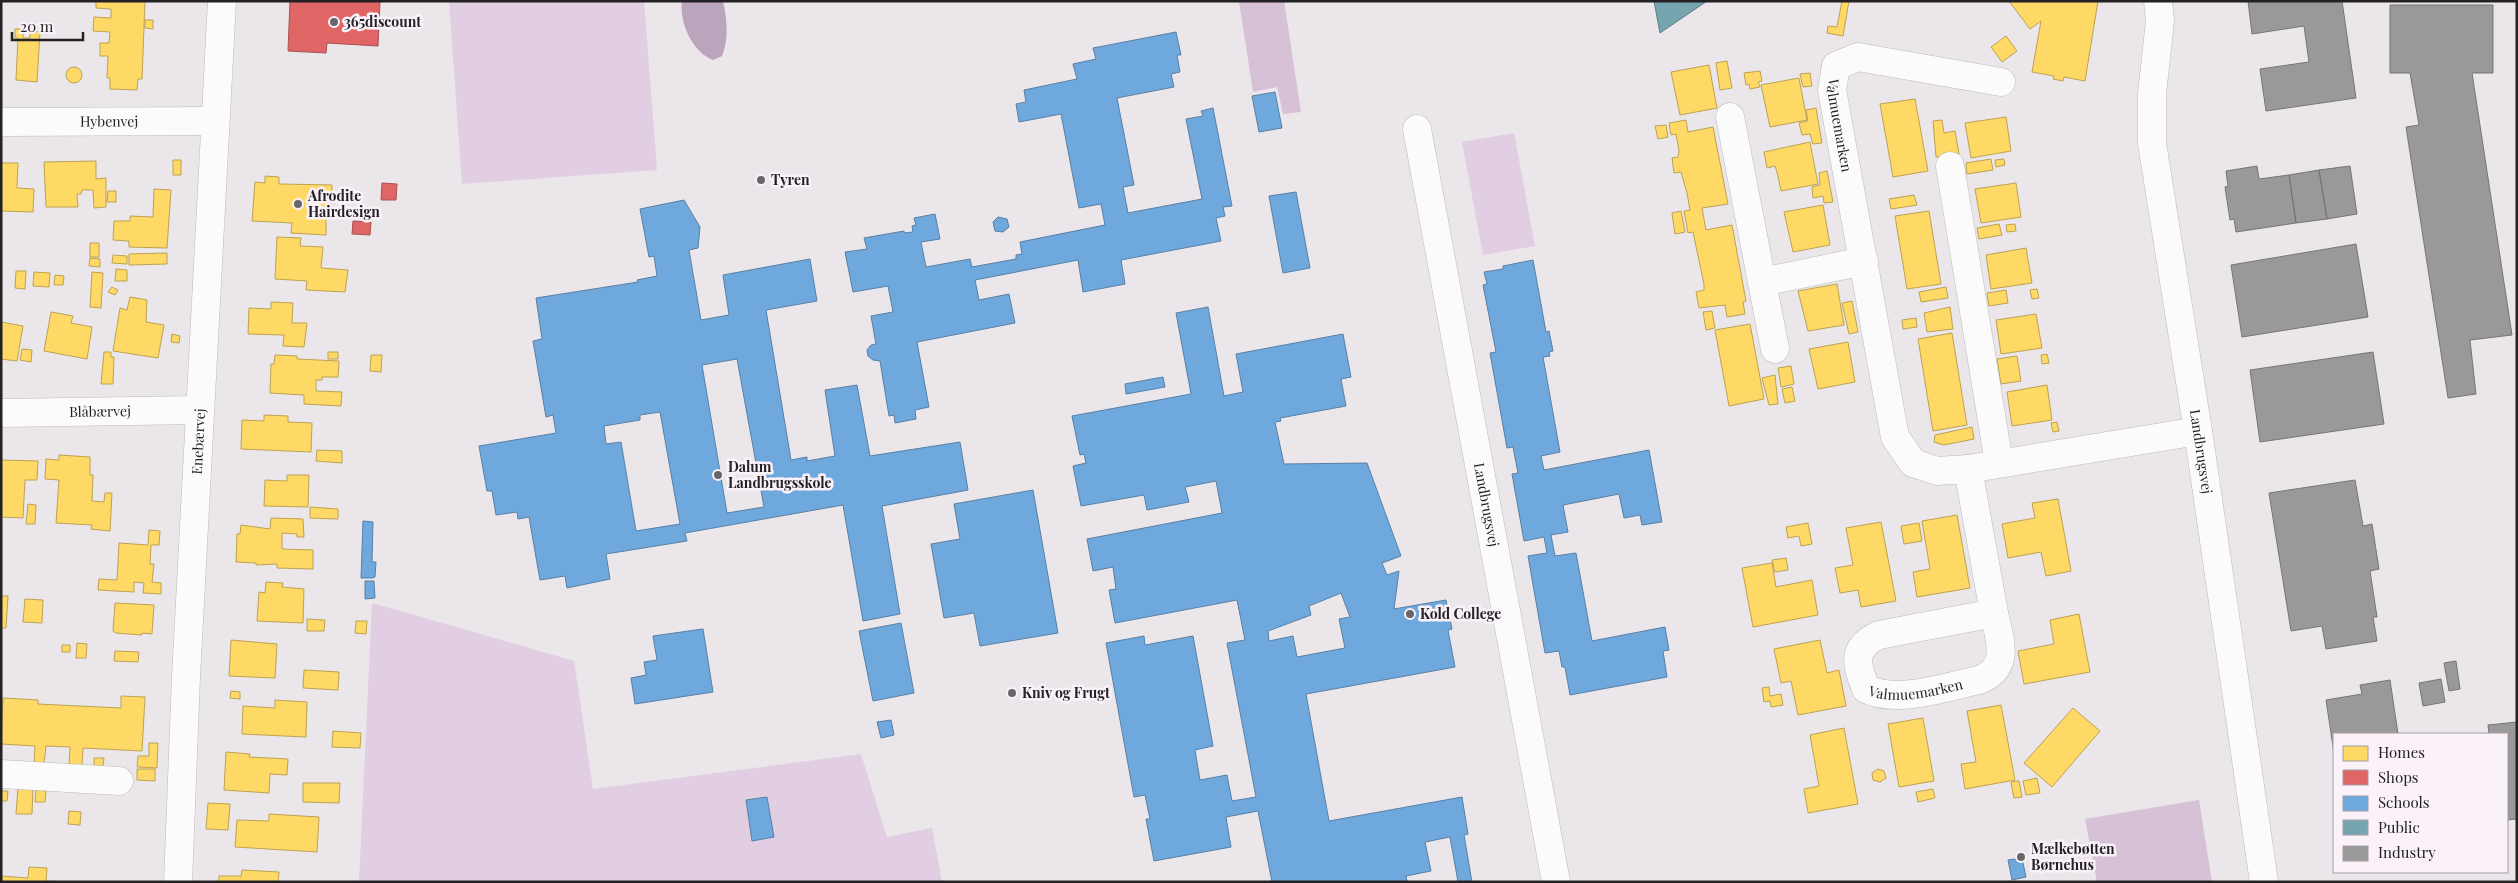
<svg xmlns="http://www.w3.org/2000/svg" width="2518" height="883" font-family="'Playfair Display',serif">
<style>
.green{fill:#e2cee2}
.forest{fill:#d6c1d6}
.water{fill:#bca4bc}
.homes{fill:#ffd966;stroke:#bda252}
.shops{fill:#e06666;stroke:#a85152}
.schools{fill:#6fa8dc;stroke:#5880a5;fill-rule:evenodd}
.public{fill:#76a5af;stroke:#5d7d85}
.industry{fill:#999;stroke:#767576}
.lines{fill:none;stroke-linecap:round;stroke-linejoin:round}
.minor-casing{stroke:#bcb9bc;stroke-width:29}
.minor{stroke:#fcfbfc;stroke-width:28}
.poi-dot{fill:#696669;stroke:#faf1f9;stroke-width:2}
.labels{text-anchor:middle;stroke-width:5;stroke-linejoin:round;paint-order:stroke}
.poi-label{font-size:14px;font-weight:bold;fill:#242124;stroke:#faf1f9;text-anchor:start}
.street-label{font-size:14px;fill:#242124;stroke:#faf1f9}
</style>
<rect width="100%" height="100%" fill="#eae6ea"/>
<path class="green" d="M449,1H644L657,170L462,184Z
M1514,133L1535,246L1483,255L1462,142Z
M372,603L574,661L593,789L861,754L887,837L932,828L942,882H359Z"/>
<path class="forest" d="M1239,1H1284L1301,112L1283,114L1277,87L1253,92Z
M2199,800L2212,882H2097L2085,819Z"/>
<path class="water" d="M682,1H723C727,19 729,39 722,56L713,60C692,52 679,22 682,1Z"/>
<path class="homes" d="M96,1H145L142,79H138L137,90L110,89V78H107L108,56H100V43H109L110,32L93,31L94,17L111,18V9L96,8Z
M1842,1H1849L1843,36L1827,33L1828,26L1837,27Z
M2009,1H2098L2085,81L2064,77L2063,81L2053,79L2054,76L2032,72L2041,21L2030,29Z
M145,20H153V29L145,28Z
M15,29H23V38H30V31L40,32L37,82L16,80L18,38H15Z
M2006,36L2017,51L2002,62L1991,47Z
M1727,61L1732,88L1720,90L1716,63Z
M1709,65L1717,108L1680,115L1671,72Z
M66 75a8 8 0 1 1 16 0a8 8 0 1 1-16 0Z
M1760,71L1762,81L1758,82L1760,87L1750,89L1749,84L1746,85L1744,73Z
M1810,73L1812,86L1803,87L1800,74Z
M1799,78L1807,120L1770,127L1761,85Z
M1915,99L1928,171L1893,177L1880,104Z
M1816,108L1822,143L1813,144L1810,134L1802,135L1799,123L1808,121L1806,110Z
M2006,117L2011,151L1971,158L1965,123Z
M1686,120L1688,132L1713,127L1728,204L1702,208L1706,230L1732,225L1746,301L1743,302L1745,314L1727,317L1725,305L1699,308L1696,292L1704,290V284L1693,232L1688,233L1684,211L1690,210L1687,193L1681,172L1674,173L1672,158L1678,157L1679,151L1676,134L1671,135L1669,123Z
M1942,120L1944,133L1955,131L1959,154L1936,157L1933,121Z
M1666,125L1668,137L1658,139L1655,126Z
M1810,142L1818,184L1781,191L1777,172L1775,166L1767,168L1764,152Z
M1991,159L1993,170L1967,174L1966,163Z
M2004,159L2005,165L1996,167L1995,160Z
M173,160H181V175H173Z
M96,161V179L106,178V207L94,208L93,190H82L81,194H77L78,207H46L44,162Z
M1,163H18L17,188L34,189L33,212L1,211Z
M1827,171L1833,202L1824,203L1823,196L1813,198L1812,187L1820,185L1819,173Z
M265,176L279,177V184L332,185L331,214H326V235L291,233L292,223L252,221L255,182L265,183Z
M2016,183L2021,217L1981,223L1975,189Z
M154,189L171,190L167,248L129,247V241L113,240L114,221H130V216L153,217Z
M108,191H116V202H107Z
M1914,195L1917,205L1891,209L1889,199Z
M1823,205L1830,245L1793,252L1784,212Z
M1681,211L1685,232L1675,234L1672,213Z
M1929,211L1941,284L1907,289L1895,216Z
M1999,224L2002,235L1979,239L1977,228Z
M2015,224L2016,231L2007,232L2006,225Z
M277,237L301,238L300,246L323,247L321,268L348,270L345,292L306,290L307,281L275,279Z
M90,243H99V257H90Z
M2026,248L2032,283L1991,289L1986,255Z
M167,253V264L129,265V254Z
M113,255L127,256V264L112,263Z
M90,258L100,259V267L89,266Z
M116,269L127,270V281H115Z
M16,271H26L25,289L15,288Z
M34,272L50,273L49,287L33,286Z
M92,272L103,273L101,308L90,307Z
M55,275L64,276L63,285H54Z
M1837,284L1844,325L1808,331L1798,291Z
M112,287L118,290L115,295L108,292Z
M1946,287L1948,298L1921,302L1919,292Z
M2037,289L2039,298L2032,299L2030,290Z
M2006,290L2008,303L1989,306L1987,293Z
M130,297L147,300L146,322L164,325L158,358L113,351L120,308L127,310Z
M1852,301L1858,332L1849,334L1842,303Z
M271,302L293,303L292,323H307L304,347L283,346L284,335L248,334L249,308L271,309Z
M1950,307L1953,329L1927,332L1924,313Z
M1712,311L1715,328L1706,330L1703,312Z
M51,312L73,316L71,323L92,327L87,359L44,351Z
M2036,314L2042,348L2001,354L1996,320Z
M1916,318L1917,327L1903,329L1902,320Z
M1,322L23,326L17,361L1,359Z
M1750,324L1764,399L1729,406L1715,330Z
M1952,333L1967,425L1933,431L1918,339Z
M172,334L180,336L179,343L171,342Z
M1848,342L1855,382L1818,389L1809,349Z
M22,349L32,350L31,362L20,360Z
M104,352H111V357H114L113,384H101Z
M328,352H338V359H328Z
M2047,354L2049,363L2042,364L2041,355Z
M275,355L297,356V359L339,361L338,377H322V380H316V391L342,392L341,406L304,404V395L270,393L271,364H274Z
M371,355H382L381,372L370,371Z
M2017,356L2021,381L2001,384L1997,359Z
M1791,366L1794,384L1781,387L1778,368Z
M1775,375L1778,404L1769,405L1762,378Z
M2047,385L2052,420L2012,426L2007,392Z
M1792,387L1795,401L1785,403L1782,389Z
M264,415L288,416V422L312,423L311,452L241,449L242,420L264,421Z
M2057,422L2059,431L2053,432L2051,423Z
M1972,427L1974,439L1944,445L1934,442L1935,435Z
M317,450L342,451V463L316,461Z
M59,455L90,457V475H93L92,501L104,502L105,493H112L110,531L91,529L92,525L56,523L59,480L45,479L46,459L59,460Z
M1,460L38,461L37,480H25L23,518L1,517Z
M287,475H309L308,507L264,506L265,480L287,481Z
M2058,499L2071,571L2046,576L2041,552L2008,558L2002,524L2035,518L2032,503Z
M28,504L36,505L35,524H26Z
M310,507L338,509V519L310,518Z
M1957,515L1970,588L1917,597L1913,572L1930,569L1922,521Z
M271,518L303,519L304,537H297V534L282,533V549L313,550V569L277,568V564L256,565V563L236,562L237,534H240L241,525L270,529Z
M1881,522L1896,601L1861,607L1858,590L1840,593L1835,568L1853,565L1846,528Z
M1808,523L1812,544L1801,546L1799,536L1788,538L1786,527Z
M1919,523L1922,541L1904,544L1901,526Z
M149,530L160,531L159,545H151L150,564H154L152,582L161,583V594L143,593L144,583L134,582V592L98,590L99,579L117,580L119,543L148,545Z
M1786,558L1788,570L1775,572L1772,560Z
M1772,563L1776,587L1812,580L1818,615L1753,627L1742,568Z
M266,582L283,583L282,587L304,589L303,623L257,621L259,592L265,593Z
M1,596H8L6,628H1Z
M25,599L43,600L42,623L23,622Z
M115,603L154,605L152,634L142,633V635L116,633L113,631Z
M2079,614L2090,672L2024,684L2018,651L2054,644L2050,620Z
M307,619L325,620L324,631H307Z
M356,621H367L366,634L355,633Z
M231,640L277,644L275,678L229,676Z
M1820,640L1827,673L1839,670L1846,706L1798,715L1791,681L1781,683L1774,649Z
M77,643L87,644L86,658H76Z
M62,645H70V652H62Z
M115,651L139,652L138,662L114,661Z
M304,670L339,672L338,690L303,688Z
M1769,687L1770,696L1781,694L1783,705L1771,707L1770,701L1764,702L1762,688Z
M231,691L240,692V699L230,698Z
M121,696L145,697L142,751L83,748L82,766L69,765L70,747L46,746L44,764H34L35,746L1,744L3,698L38,700V704L121,708Z
M275,700L307,702L306,737L242,734L243,706L275,708Z
M2001,705L2015,780L1965,789L1961,764L1976,762L1967,711Z
M2073,708L2100,731L2052,787L2024,763Z
M1923,718L1934,781L1899,787L1888,724Z
M1844,728L1858,804L1808,813L1804,789L1819,786L1810,735Z
M333,731L361,733L360,748L332,747Z
M149,743H158L157,768L137,767L138,756H149Z
M226,752L250,754L249,757L288,759L287,775L270,774L269,793L224,790Z
M94,758H104L103,766H94Z
M137,769H155V781L137,780Z
M1878,769L1884,771L1886,778L1880,782L1873,780L1872,773Z
M2037,778L2040,793L2026,795L2023,781Z
M2019,781L2022,797L2014,798L2011,782Z
M303,783H340L339,803L303,802Z
M18,787L33,788L32,814H16Z
M1933,789L1935,798L1918,802L1916,792Z
M36,790L46,791L45,802H35Z
M1,791H8L7,801H1Z
M208,803L230,804L228,830L206,829Z
M69,811L81,812L80,825L68,824Z
M269,814L319,817L317,852L235,847L237,820L269,821Z
M29,867L47,868L46,881L64,882H1V876L28,878Z
M242,870L279,872L278,882H219V876H241Z"/>
<path class="shops" d="M290,1H380L378,46L327,43L326,53L288,51Z
M382,183L397,184L396,200H381Z
M353,221L371,222L370,235L352,234Z"/>
<path class="schools" d="M1176,32L1181,55H1177L1180,72L1171,74L1174,87L1117,98L1134,185L1123,187L1128,213L1202,199L1186,119L1203,116L1201,111L1213,108L1232,206L1223,207L1225,216L1216,218L1221,241L1121,260L1125,284L1083,292L1078,260L975,280L979,300L1009,294L1015,323L917,342L929,407L915,410L916,419L895,423L894,415L889,416L880,361L873,360L868,356L867,350L871,345L876,344L871,316L893,312L888,286L853,292L845,252L867,249L864,238L904,231V233L913,232L912,226L916,225L914,218L935,214L940,239L921,242L926,267L970,259L972,267L1016,259V255L1022,254L1020,242L1105,225L1101,204L1079,208L1061,114L1019,122L1016,104L1026,102L1024,90L1077,79L1073,64L1096,59L1093,48Z
M1275,92L1282,128L1259,132L1252,96Z
M1296,192L1310,268L1283,273L1269,196Z
M684,200L700,227L698,248L689,250L701,320L729,315L723,275L810,259L817,301L766,310L791,460L807,457V461L835,456L825,390L857,385L870,456L960,442L968,490L882,506L900,614L863,621L843,505L685,533L687,541L606,554L610,579L567,588L565,576L540,580L529,517L518,519L517,512L496,515L492,491H487L479,446L556,433L553,415L546,417L533,341L542,339L536,298L638,282L637,280L657,276L654,256L649,257L640,209ZM737,359L764,507L727,513L702,365ZM660,412L680,524L636,531L621,442L606,444L604,426L640,420V415Z
M998,217L1007,219L1009,227L1003,232L995,231L993,222Z
M1533,260L1546,332L1549,331L1553,351L1549,352L1550,356L1543,357L1560,452L1541,456L1544,470L1649,450L1662,522L1642,525L1640,515L1624,518L1619,494L1563,505L1568,532L1551,535L1555,556L1576,553L1592,641L1665,627L1669,650L1663,651L1667,677L1570,695L1565,667H1562L1559,651L1545,653L1528,556L1547,553L1544,537L1524,541L1512,474L1518,473L1513,447L1507,448L1490,353L1496,352L1483,285L1487,284L1484,272L1503,269V266Z
M1208,307L1224,396L1243,392L1236,354L1343,334L1351,377L1341,379L1346,406L1280,418L1281,421L1275,422L1284,464L1367,463L1401,556L1382,563L1387,575L1399,571L1394,609L1446,600L1452,629L1448,630L1455,667L1306,694L1329,821L1462,797L1468,834L1464,835L1472,882H1458L1450,837L1425,842L1431,871L1406,876L1407,882H1272L1258,811L1226,817L1231,847L1154,861L1146,819H1150L1145,795L1134,797L1106,643L1144,636L1145,645L1193,636L1213,746L1195,750L1200,780L1227,775L1232,801L1256,797L1227,643L1245,640L1237,600L1115,623L1109,590L1116,589L1113,567L1093,571L1087,539L1222,513L1216,481L1185,487L1189,502L1147,510L1144,495L1081,506L1073,466L1086,463L1084,454L1080,455L1072,416L1191,394L1176,313ZM1341,593L1350,617L1339,619L1345,648L1297,657L1293,636L1269,641L1268,631L1311,615L1309,606Z
M1163,377L1165,387L1126,394L1125,384Z
M1033,490L1058,633L980,646L974,613L944,618L931,544L960,539L954,504Z
M363,521L373,522L372,562H376L375,577L372,578H361Z
M365,581H374L375,598L365,599Z
M901,623L914,693L873,701L859,631Z
M703,629L713,692L635,704L631,678L646,675L644,662L657,660L653,636Z
M891,720L894,735L881,738L877,722Z
M767,797L774,837L752,841L746,800Z
M2022,858L2026,877L2012,880L2008,860Z"/>
<path class="public" d="M1654,1H1707L1660,33Z"/>
<path class="industry" d="M2248,1H2342L2356,98L2266,111L2260,69L2309,62L2304,26L2252,34Z
M2390,5H2493V73H2472L2512,335L2470,340L2476,394L2448,398L2406,127L2419,125L2410,73H2390Z
M2257,166L2259,179L2289,175L2296,223L2236,232L2234,219L2230,220L2225,187L2228,186L2226,171Z
M2350,166L2357,214L2327,219L2319,170Z
M2319,170L2327,219L2296,223L2289,175Z
M2356,244L2368,317L2242,337L2231,265Z
M2373,352L2384,424L2260,442L2250,370Z
M2355,480L2363,526L2372,524L2379,569L2370,571L2377,617H2373L2377,641L2326,649L2322,626L2291,631L2269,493Z
M2456,661L2460,689L2449,691L2444,663Z
M2441,679L2445,702L2423,706L2419,683Z
M2390,680L2398,734H2334V753L2326,700L2362,694L2360,685Z
M2517,722V819L2507,820V734H2489L2488,725Z"/>
<g class="lines">
<g class="minor-casing">
<g id="minor">
<path id="s1" d="M2158,1L2160,21L2152,94V143L2198,431L2264,882"/>
<path id="s2" d="M2001,82L1858,57L1836,66L1832,90L1895,437L1913,463L1937,471L1968,469L2198,431"/>
<path d="M1730,117L1775,349"/>
<path id="s3" d="M1,122L215,121"/>
<path id="s4" d="M1417,129L1556,882"/>
<path d="M1950,166L1999,463"/>
<path d="M1762,282L1864,261"/>
<path id="s5" d="M1,413L199,410"/>
<path id="s6" d="M1968,469L1994,613L1879,635C1851,648 1856,664 1866,689C1898,704 1945,687 1979,680C2011,668 2000,640 1994,613"/>
<path d="M1,774L119,781"/>
<path id="s7" d="M178,882L186,677L222,1"/>
</g>
</g>
<use href="#minor" class="minor"/>
</g>
<g class="poi-dot">
<circle cx="334" cy="22" r="5"/>
<circle cx="761" cy="180" r="5"/>
<circle cx="298" cy="204" r="5"/>
<circle cx="718" cy="475" r="5"/>
<circle cx="1410" cy="614" r="5"/>
<circle cx="1012" cy="693" r="5"/>
<circle cx="2021" cy="857" r="5"/>
</g>
<g class="labels">
<g class="poi-label">
<text x="344" y="27">365discount</text>
<text x="771" y="185">Tyren</text>
<text x="308" y="201">Afrodite<tspan x="308" dy="16">Hairdesign</tspan></text>
<text x="728" y="472">Dalum<tspan x="728" dy="16">Landbrugsskole</tspan></text>
<text x="1420" y="619">Kold College</text>
<text x="1022" y="698">Kniv og Frugt</text>
<text x="2031" y="854">Mælkebøtten<tspan x="2031" dy="16">Børnehus</tspan></text>
</g>
<g class="street-label">
<text dy="5" stroke="none"><textPath href="#s3" startOffset="108">Hybenvej</textPath></text>
<text dy="5" stroke="none"><textPath href="#s2" startOffset="229">Valmuemarken</textPath></text>
<text dy="5" stroke="none"><textPath href="#s5" startOffset="99">Blåbærvej</textPath></text>
<text dy="5" stroke="none"><textPath href="#s7" startOffset="441">Enebærvej</textPath></text>
<text dy="5" stroke="none"><textPath href="#s1" startOffset="455">Landbrugsvej</textPath></text>
<text dy="5" stroke="none"><textPath href="#s4" startOffset="382">Landbrugsvej</textPath></text>
<text dy="5" stroke="none"><textPath href="#s6" startOffset="379">Valmuemarken</textPath></text>
</g>
</g>
<rect width="2518" height="883" fill="none" stroke="#242124" stroke-width="5"/>
<rect x="2333" y="733" width="175" height="140" fill="#faf1f9" stroke="#a49ea4"/>
<rect x="2343" y="746" width="25" height="15" fill="#ffd966" stroke="#a49ea4"/>
<text x="2378" y="758" font-size="15" fill="#242124">Homes</text>
<rect x="2343" y="770" width="25" height="15" fill="#e06666" stroke="#a49ea4"/>
<text x="2378" y="783" font-size="15" fill="#242124">Shops</text>
<rect x="2343" y="796" width="25" height="15" fill="#6fa8dc" stroke="#a49ea4"/>
<text x="2378" y="808" font-size="15" fill="#242124">Schools</text>
<rect x="2343" y="820" width="25" height="15" fill="#76a5af" stroke="#a49ea4"/>
<text x="2378" y="833" font-size="15" fill="#242124">Public</text>
<rect x="2343" y="846" width="25" height="15" fill="#999999" stroke="#a49ea4"/>
<text x="2378" y="858" font-size="15" fill="#242124">Industry</text>
<path d="M12 32v8h71v-8" fill="none" stroke="#242124" stroke-width="2.5"/>
<text x="20" y="32" font-size="15" fill="#242124" stroke="#faf1f9" stroke-width="4" paint-order="stroke">20 m</text>
</svg>
